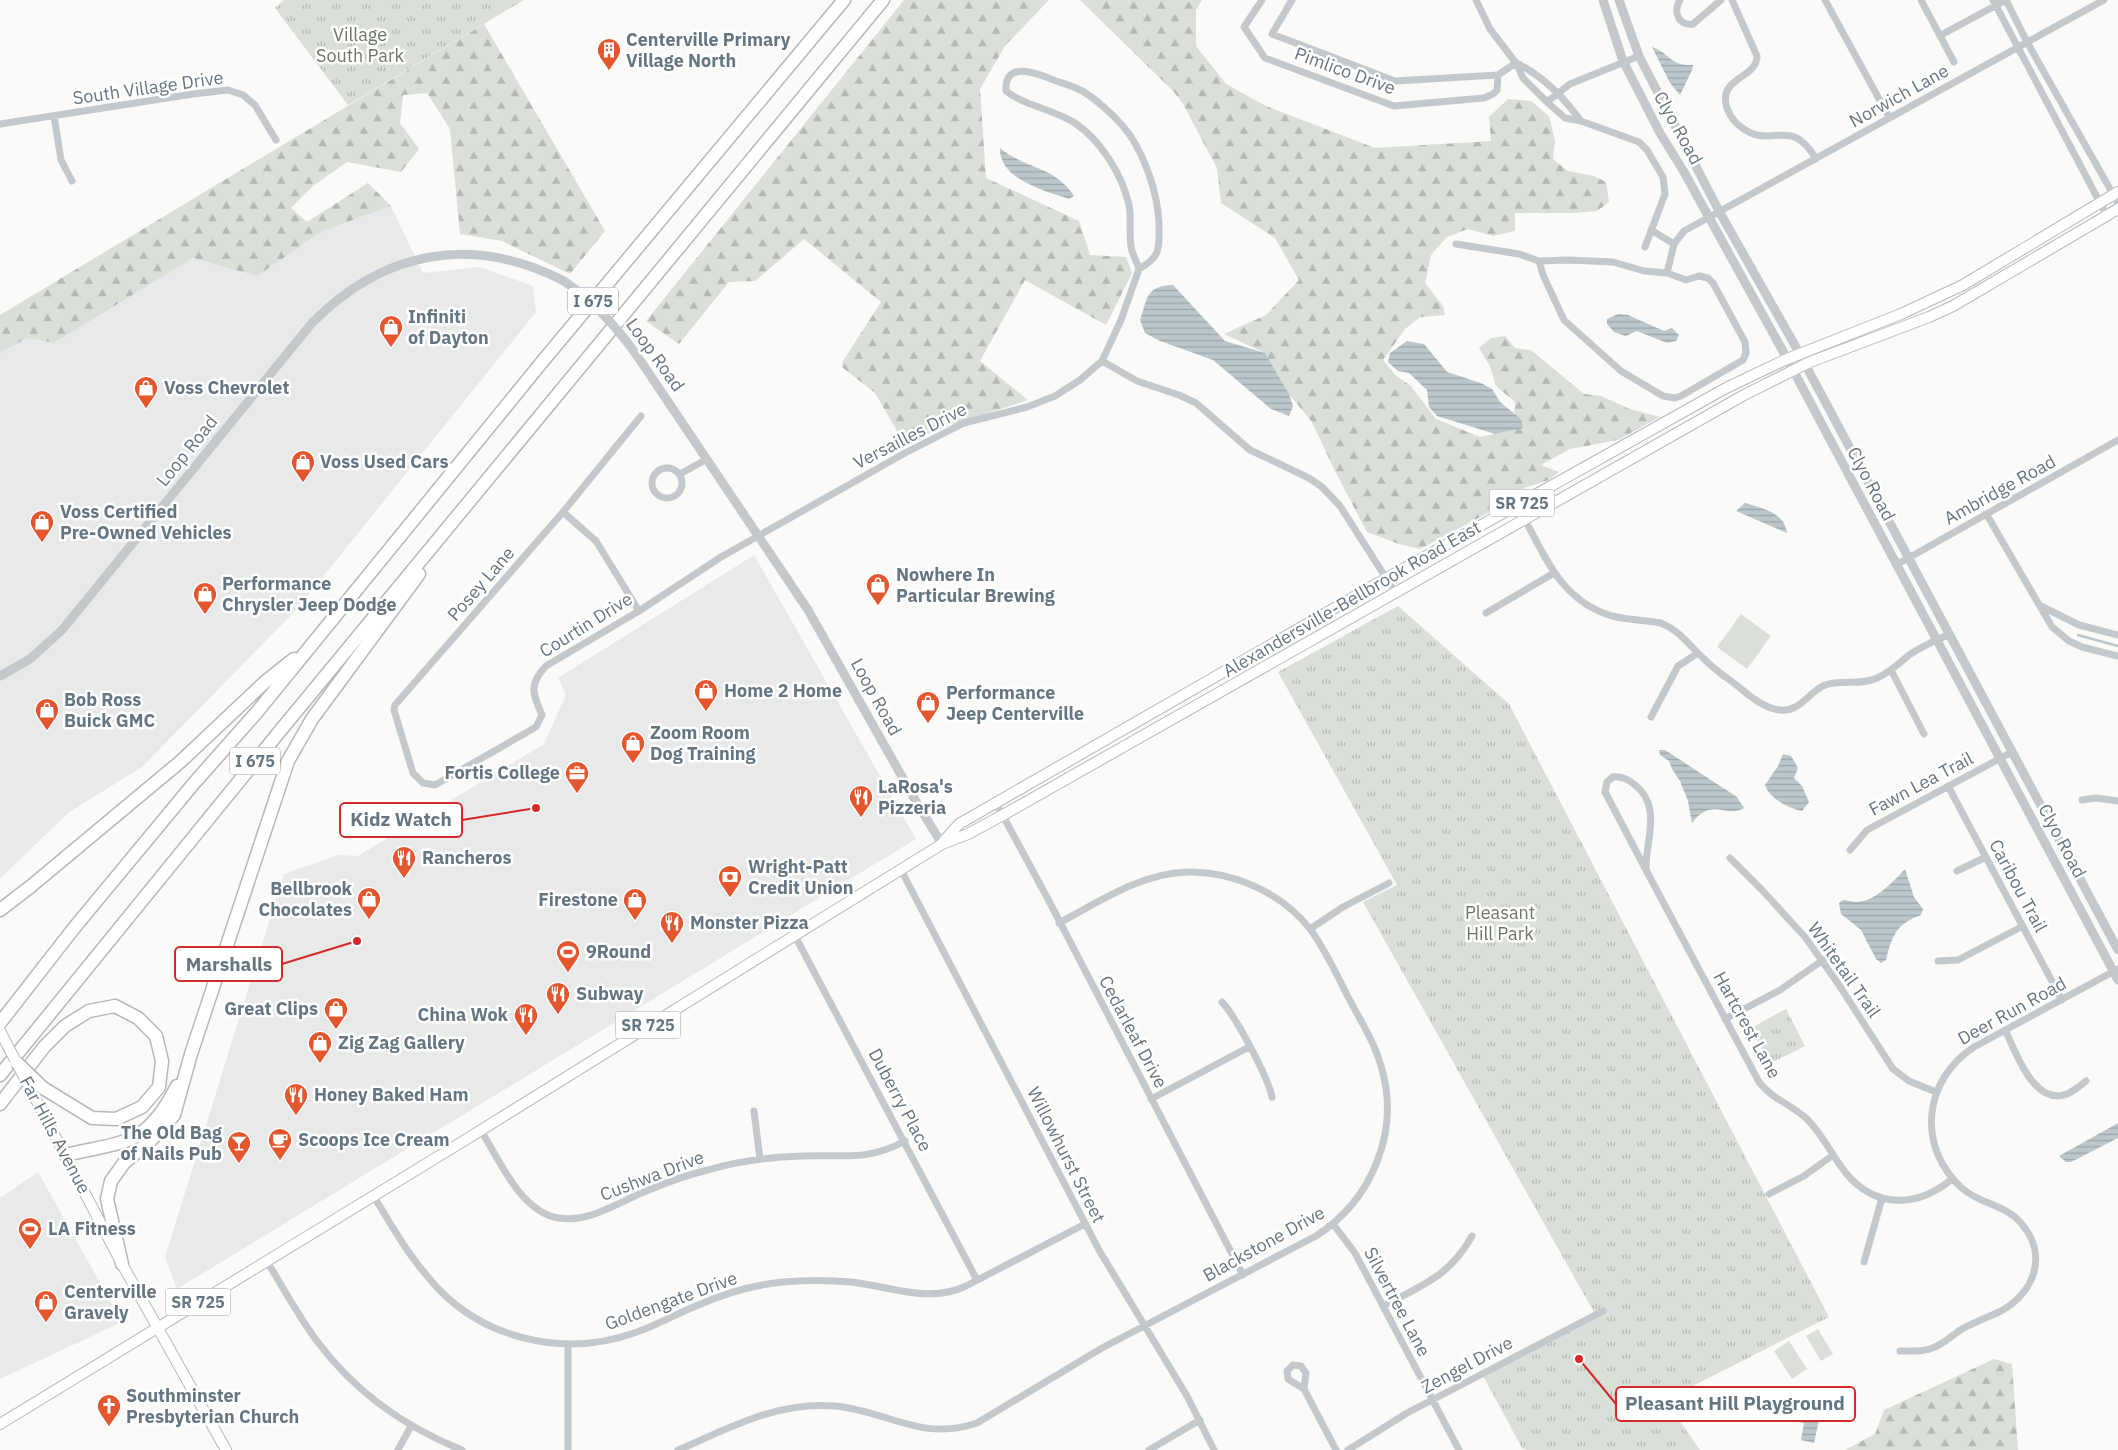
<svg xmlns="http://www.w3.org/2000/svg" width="2118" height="1450" font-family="'IBM Plex Sans',sans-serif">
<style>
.built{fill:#e8e9e9}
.grass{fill:#dadfd7}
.forest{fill:url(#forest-firs)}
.park{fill:url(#park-tufts)}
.water{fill:url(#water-rules)}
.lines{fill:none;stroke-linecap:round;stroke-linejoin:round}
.stream{stroke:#bbc7cb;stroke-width:2.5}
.primary-casing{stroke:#b5babe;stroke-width:12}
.motorway-casing{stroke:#b4b9bd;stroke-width:15}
.minor{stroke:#c3c8cc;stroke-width:7}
.tertiary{stroke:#c3c8cc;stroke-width:9}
.primary{stroke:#fff;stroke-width:10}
.motorway{stroke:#fff;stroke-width:12}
.primary-bridge-casing{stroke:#b5babe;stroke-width:12;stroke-linecap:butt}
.motorway-bridge-casing{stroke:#b4b9bd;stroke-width:15;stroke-linecap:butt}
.tertiary-bridge{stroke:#c3c8cc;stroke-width:9}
.primary-bridge{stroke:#fff;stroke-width:10}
.motorway-bridge{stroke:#fff;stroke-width:12}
.labels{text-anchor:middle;stroke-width:5;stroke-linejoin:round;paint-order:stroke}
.shield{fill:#fff;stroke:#939fa8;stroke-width:1}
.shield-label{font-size:16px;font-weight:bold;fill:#657683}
.park-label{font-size:18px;fill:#687a64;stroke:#fff}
.poi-label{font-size:18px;font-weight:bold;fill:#657683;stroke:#fff;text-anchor:start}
.street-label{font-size:18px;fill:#657683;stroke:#fff}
.leader{fill:none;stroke:#d62828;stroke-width:2}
.callout-dot{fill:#d62828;stroke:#fff;stroke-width:2}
.callout{fill:#fff;stroke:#d62828;stroke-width:2}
.callout-label{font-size:19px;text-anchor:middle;font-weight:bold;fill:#657683}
</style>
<defs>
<pattern id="forest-firs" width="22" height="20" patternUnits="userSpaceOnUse" patternTransform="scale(1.25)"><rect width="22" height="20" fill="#dadfd7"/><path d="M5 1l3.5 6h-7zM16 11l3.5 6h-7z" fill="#b4b9b4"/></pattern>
<pattern id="park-tufts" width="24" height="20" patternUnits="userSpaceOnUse" patternTransform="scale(1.25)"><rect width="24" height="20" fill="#dadfd7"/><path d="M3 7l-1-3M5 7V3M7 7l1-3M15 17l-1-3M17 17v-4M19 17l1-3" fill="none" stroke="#b4b9b4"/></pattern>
<pattern id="water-rules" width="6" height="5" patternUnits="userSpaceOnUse" patternTransform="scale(1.25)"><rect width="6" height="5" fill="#bbc7cb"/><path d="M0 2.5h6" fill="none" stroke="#9ca6aa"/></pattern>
</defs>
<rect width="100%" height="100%" fill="#fafaf8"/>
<path class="built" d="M391,206L423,273L480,267L533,286L536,312L297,609L142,767L68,813L0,879V353L27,338L54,343L193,258L257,276L323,231Z
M754,555L916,839L177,1289L165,1257L284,874L338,855L358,856L544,744L566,695L558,678Z
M38,1172L122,1322L0,1379V1198Z"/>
<path class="grass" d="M1741,614L1771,636L1747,669L1717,647Z
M1818,1329L1833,1354L1821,1361L1806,1336Z
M1789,1341L1807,1369L1792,1379L1774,1351Z"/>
<path class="forest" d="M904,0H1049L1005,46L980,89L986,178L1079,221L1090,255L1126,257L1132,273L1106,325L1025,280L980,361L1028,400L934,431L905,445L875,393L842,367L843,361L881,302L804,239L755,281L729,282L679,344L646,321Z
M1080,0H1202L1196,10V46L1226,84L1266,106L1375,148L1491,141L1489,117L1508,99L1531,101L1549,116L1555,141L1553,159L1568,171L1594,176L1606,182L1609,202L1597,211L1574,213H1515V231L1493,236L1468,229L1447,237L1431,255L1425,283L1443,306L1445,315L1420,317L1405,329L1383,360L1395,375L1411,386L1436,419L1480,437L1514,430L1515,402L1496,386L1490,366L1479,348L1491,338L1505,336L1515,348L1531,350L1584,394L1601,396L1630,409L1660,417L1618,440L1570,449L1541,465L1559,472L1549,480L1524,488L1507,503L1420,549L1399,544L1367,532L1334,469L1312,422L1289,394L1265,353L1224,334L1266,315L1299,280L1275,238L1221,203L1217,168L1183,104L1174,92Z
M484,24L605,231L570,274L502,241L460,234L450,129L427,93L403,95L400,123L419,149L401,172L347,162L313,186L291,208L307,222L368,183L391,206L323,231L257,276L193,258L54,343L27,338L0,353V315Z
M1994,1359L2012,1364L2018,1450H1845L1875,1434L1884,1410Z"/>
<path class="park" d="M284,0H524L348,105L275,8Z
M1398,606L1509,704L1829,1317L1665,1400L1700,1450H1527L1522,1448L1482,1374L1595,1314L1363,902L1397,885L1278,672Z
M1786,1009L1805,1046L1769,1064L1751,1028Z"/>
<path class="water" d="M1652,47C1671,53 1668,66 1693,65L1692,70L1680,95L1670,83Z
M1000,148C1025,169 1055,166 1074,196L1069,199C1046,191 999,180 1000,148Z
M1173,285L1225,341L1265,353L1289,394L1293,406L1289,416L1271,409L1213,360L1160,341L1145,333L1140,320C1148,297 1146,286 1173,285Z
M1618,314L1628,315L1664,331L1672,328L1679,335L1676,341L1667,343L1637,331L1626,336L1614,332L1607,324V319Z
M1407,341L1424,344L1447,372L1481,383L1492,389L1500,402L1521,419L1523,428L1495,434L1437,416L1429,407L1427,390L1409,373L1398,371L1388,362L1390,353Z
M1745,503C1762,508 1785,513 1787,533L1736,511Z
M1659,750H1665L1737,797L1744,808C1726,819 1712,796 1692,823L1688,801L1680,781L1672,769L1669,761L1660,755Z
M1783,754L1791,756L1798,768L1794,778L1802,786L1809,802L1802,811C1788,808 1770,799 1765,785L1778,766Z
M1905,869L1914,897L1923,909L1921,915C1896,924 1892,936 1886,960L1881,963L1876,959L1861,930L1841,914L1839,903L1843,900C1847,900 1852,902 1855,902C1874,903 1894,881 1905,869Z
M2118,1123V1138L2071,1162H2066L2059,1156Z
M1793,1400L1808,1403L1806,1412L1820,1415L1814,1443L1801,1440L1804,1423L1789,1420Z"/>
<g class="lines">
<path class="stream" d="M2078,635L2118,646"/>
<g class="primary-casing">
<path id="primary" d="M944,841L959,824L1387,578L1726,388L1787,359L1901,314L1963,285L2118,192
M34,1096L122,1264L226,1450
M0,1424L457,1145L942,844L968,834L1003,815L1744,395L1810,362L1929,317L1953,306L2118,209"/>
</g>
<g class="motorway-casing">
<path id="motorway" d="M0,910L30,887L180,762L265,682L294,659
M0,1023L74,928L195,782L257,712L542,362L844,0
M0,1075L280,731L883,0
M0,1104L44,1047L65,1026L89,1011L115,1006L138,1018L156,1036L162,1061L159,1087L142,1107L116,1119L92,1118L43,1088
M65,1155C125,1141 146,1147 177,1086
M122,1264L107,1199L111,1181L124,1163L152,1139L174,1115L191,1054L288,761L312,719L419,574"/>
</g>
<path class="minor" d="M1262,0L1244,27L1265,58L1394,106L1484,98L1493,94L1497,90L1498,75
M1292,0L1272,34L1395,81L1498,75L1516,63
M1476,0L1490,29L1516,63L1523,78L1547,102L1565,118L1581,121L1639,142L1647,150L1663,177L1665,194L1645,247
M1680,0C1673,11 1678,26 1693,24L1721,0
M1732,0L1757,56C1757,79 1717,77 1727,108C1730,116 1734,122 1741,127C1772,151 1790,114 1816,159
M1825,0L1889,117
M1921,0L1954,62
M1993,0L2107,216
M2006,0L2027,42L2118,203
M1941,35L2006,0
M1516,63C1542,75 1564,98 1581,121
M1547,102L1570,84L1639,56
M54,116L61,160L72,181
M0,124L193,94L228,90L243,95L255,105L276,140
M1651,230L1674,244
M1456,244L1519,254L1539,261L1568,260L1613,262L1644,271L1667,273L1686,280L1699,276L1708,278L1713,283L1745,342L1746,353L1743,360L1681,396L1675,398L1663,396L1621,371L1564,320L1543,275L1539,261
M1667,273L1674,244L1684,231L2104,0
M1102,361L1121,320L1139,269C1137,263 1134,257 1132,251C1128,236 1132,220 1129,205C1122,174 1101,141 1075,123C1053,109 1027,107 1006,91C1004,59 1039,74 1056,81C1065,84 1076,87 1084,92C1098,101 1111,113 1122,125C1143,149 1158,192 1159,224C1159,247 1162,256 1139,269
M641,416L563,512L395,705L394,710L413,773L423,783L435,785L536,727L542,715C533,694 528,685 546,666L639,611L721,557L905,453L964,423L1027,407L1055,396L1080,380L1102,361L1137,381L1179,395L1196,403L1250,450L1309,478L1322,487L1340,506L1395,592
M652 483a15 15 0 1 1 30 0a15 15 0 1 1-30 0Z
M680,474L707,459
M1517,506C1544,550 1556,599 1612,616C1628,620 1645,620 1661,623C1680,631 1688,644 1702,657C1711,666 1721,674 1731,681C1745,691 1762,709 1780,710C1801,712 1808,692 1825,685C1842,679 1860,686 1877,678C1889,673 1898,664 1908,656C1920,647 1934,641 1948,635
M563,512L596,541L639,611
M1987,515L2052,627L2069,641L2082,647L2118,656
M1896,565L2118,440
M2041,606L2079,625L2118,635
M1486,613L1554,573
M1891,670L1924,734
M1651,717L1678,666L1698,653
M1613,777C1621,776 1629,780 1635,785C1663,807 1645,841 1646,870L1605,792L1607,782Z
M1948,786L2062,1000
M2082,800L2096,798L2118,801
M996,803L1049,901L1243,1275
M1850,850L1867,830L2012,752
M1730,858L1762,890L1805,937L1839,985L1893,1069L1909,1081L1936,1092
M900,868L1099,1250L1187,1396L1214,1450
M1646,870L1759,1082C1773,1100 1791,1104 1807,1119C1822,1134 1832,1155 1845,1172C1875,1209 1917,1208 1952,1179
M1957,871L1986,857
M1310,929L1343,907L1389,883
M794,934L977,1280
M1938,961L1958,960L2023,926
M1222,1002C1236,1017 1268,1077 1272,1097
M1725,1019L1780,990L1823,960
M2005,1030C2016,1052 2034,1107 2067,1094C2074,1091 2080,1086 2086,1081
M1151,1099L1249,1047
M754,1111L760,1159
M480,1129C499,1159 520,1211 558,1218C589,1223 617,1203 644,1192C665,1183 686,1175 708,1170C738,1161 770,1157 802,1156C843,1154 866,1162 905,1141
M1769,1194L1804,1176L1833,1155
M373,1195C390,1223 407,1253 428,1277C478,1339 563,1359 637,1332C657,1325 676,1314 696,1306C723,1294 753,1285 783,1282C806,1280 829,1280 851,1282C889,1286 929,1304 966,1286L1085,1224
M1333,1224L1355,1253L1459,1450
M266,1260C283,1287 298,1316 317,1341C354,1391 405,1427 462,1450
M1864,1262L1882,1198
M1383,1306C1421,1286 1450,1276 1472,1236
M1900,1351C1910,1351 1921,1352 1930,1349C1943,1345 1951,1336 1962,1329C1973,1323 1985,1318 1997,1313C2033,1296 2050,1256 2021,1223C2006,1205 1980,1204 1963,1189C1916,1148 1923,1080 1974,1047L2118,969
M1293,1365L1301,1366L1306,1373L1304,1389L1288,1379L1287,1371Z
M1304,1389L1336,1450
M398,1450L411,1426
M568,1450V1344
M678,1450C730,1428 777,1401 835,1406C888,1411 921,1442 977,1423L1102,1348L1316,1236C1372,1200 1401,1131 1381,1066C1374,1041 1359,1018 1347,995C1336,973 1325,949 1310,929C1282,893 1233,871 1188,872C1141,873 1099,902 1059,923
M1149,1450L1200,1420
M1348,1450L1407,1413L1603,1311"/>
<path class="tertiary" d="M1603,0L1623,61L1660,133L1684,172L1785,355L2118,980
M1619,0L1639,56L1719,211L1797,349L2118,950
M638,357L808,610L918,805L942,844
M0,676L30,659L62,630L312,323C384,250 472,234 564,281"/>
<use href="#primary" class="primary"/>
<use href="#motorway" class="motorway"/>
<g class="primary-bridge-casing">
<path id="primary-bridge" d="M0,1031L34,1096"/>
</g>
<g class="motorway-bridge-casing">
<path id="motorway-bridge" d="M16,1062L43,1088"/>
</g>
<path class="tertiary-bridge" d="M564,281C593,301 617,327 638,357"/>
<use href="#primary-bridge" class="primary-bridge"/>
<use href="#motorway-bridge" class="motorway-bridge"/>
</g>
<defs>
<g id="building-pin" transform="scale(1.25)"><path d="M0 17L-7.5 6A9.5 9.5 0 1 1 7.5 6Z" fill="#e4572e" stroke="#fff"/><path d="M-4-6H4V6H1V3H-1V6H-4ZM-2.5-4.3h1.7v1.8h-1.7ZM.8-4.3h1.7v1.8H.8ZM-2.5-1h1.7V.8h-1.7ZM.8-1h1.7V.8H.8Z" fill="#fff"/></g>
<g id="shop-pin" transform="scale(1.25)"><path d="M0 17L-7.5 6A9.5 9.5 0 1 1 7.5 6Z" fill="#e4572e" stroke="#fff"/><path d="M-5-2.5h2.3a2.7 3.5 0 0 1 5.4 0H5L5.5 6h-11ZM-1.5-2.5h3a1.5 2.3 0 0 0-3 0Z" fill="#fff"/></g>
<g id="office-pin" transform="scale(1.25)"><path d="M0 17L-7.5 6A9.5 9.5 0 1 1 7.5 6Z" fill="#e4572e" stroke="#fff"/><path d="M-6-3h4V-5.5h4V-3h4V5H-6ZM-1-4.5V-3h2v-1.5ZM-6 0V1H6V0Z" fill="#fff"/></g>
<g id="restaurant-pin" transform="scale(1.25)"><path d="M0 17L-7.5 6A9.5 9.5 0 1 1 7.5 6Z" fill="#e4572e" stroke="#fff"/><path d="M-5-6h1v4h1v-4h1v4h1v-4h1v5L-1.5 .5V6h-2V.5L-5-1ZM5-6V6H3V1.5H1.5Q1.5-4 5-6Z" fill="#fff"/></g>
<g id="bank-pin" transform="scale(1.25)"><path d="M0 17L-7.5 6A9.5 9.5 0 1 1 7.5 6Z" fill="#e4572e" stroke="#fff"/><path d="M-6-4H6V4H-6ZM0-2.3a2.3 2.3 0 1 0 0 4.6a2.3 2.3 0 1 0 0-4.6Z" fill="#fff"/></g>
<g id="stadium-pin" transform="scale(1.25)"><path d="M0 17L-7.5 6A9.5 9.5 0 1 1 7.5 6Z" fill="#e4572e" stroke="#fff"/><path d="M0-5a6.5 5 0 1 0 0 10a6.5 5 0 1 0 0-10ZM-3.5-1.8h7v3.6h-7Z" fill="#fff"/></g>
<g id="cafe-pin" transform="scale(1.25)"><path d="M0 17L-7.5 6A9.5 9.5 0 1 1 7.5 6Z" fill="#e4572e" stroke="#fff"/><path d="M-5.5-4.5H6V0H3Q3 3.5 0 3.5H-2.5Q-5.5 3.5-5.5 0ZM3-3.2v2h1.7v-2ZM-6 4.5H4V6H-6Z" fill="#fff"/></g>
<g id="bar-pin" transform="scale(1.25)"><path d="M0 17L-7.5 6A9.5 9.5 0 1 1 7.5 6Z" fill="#e4572e" stroke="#fff"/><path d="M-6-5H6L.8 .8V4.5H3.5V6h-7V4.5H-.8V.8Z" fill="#fff"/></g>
<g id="church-pin" transform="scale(1.25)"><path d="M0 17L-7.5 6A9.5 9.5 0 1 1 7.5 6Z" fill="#e4572e" stroke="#fff"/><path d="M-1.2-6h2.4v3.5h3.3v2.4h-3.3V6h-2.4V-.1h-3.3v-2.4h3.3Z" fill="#fff"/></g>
</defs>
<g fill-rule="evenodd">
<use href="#building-pin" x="609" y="50"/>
<use href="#shop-pin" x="391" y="327"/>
<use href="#shop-pin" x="146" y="388"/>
<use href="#shop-pin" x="303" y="462"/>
<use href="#shop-pin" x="42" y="522"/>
<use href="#shop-pin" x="878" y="585"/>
<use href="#shop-pin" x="205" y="594"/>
<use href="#shop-pin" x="706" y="691"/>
<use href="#shop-pin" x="928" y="703"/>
<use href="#shop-pin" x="47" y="710"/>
<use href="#shop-pin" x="633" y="743"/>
<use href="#office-pin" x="577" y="773"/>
<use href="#restaurant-pin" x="861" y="797"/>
<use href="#restaurant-pin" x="404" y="858"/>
<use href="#bank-pin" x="730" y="877"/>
<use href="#shop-pin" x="369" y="899"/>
<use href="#shop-pin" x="635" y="900"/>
<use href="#restaurant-pin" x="672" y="923"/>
<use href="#stadium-pin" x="568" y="952"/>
<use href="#restaurant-pin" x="558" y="994"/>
<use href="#shop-pin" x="336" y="1009"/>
<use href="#restaurant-pin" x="526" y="1015"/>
<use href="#shop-pin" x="320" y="1043"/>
<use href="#restaurant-pin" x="296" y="1095"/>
<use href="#cafe-pin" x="280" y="1140"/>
<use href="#bar-pin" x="239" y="1143"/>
<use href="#stadium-pin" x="30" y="1229"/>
<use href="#shop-pin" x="46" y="1302"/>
<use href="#church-pin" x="109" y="1406"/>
</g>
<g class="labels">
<g class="shield">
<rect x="568" y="287.5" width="50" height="27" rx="4"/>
<rect x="1489.5" y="489.5" width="65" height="27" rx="4"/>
<rect x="230" y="747.5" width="50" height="27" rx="4"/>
<rect x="615.5" y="1011.5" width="65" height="27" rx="4"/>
<rect x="165.5" y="1288.5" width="65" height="27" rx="4"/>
</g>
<g class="shield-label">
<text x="593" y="307">I 675</text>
<text x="1522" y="509">SR 725</text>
<text x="255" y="767">I 675</text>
<text x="648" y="1031">SR 725</text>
<text x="198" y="1308">SR 725</text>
</g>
<g class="park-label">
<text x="360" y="41">Village<tspan x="360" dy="21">South Park</tspan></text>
<text x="1500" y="919">Pleasant<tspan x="1500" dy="21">Hill Park</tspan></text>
</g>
<g class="poi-label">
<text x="626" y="46">Centerville Primary<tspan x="626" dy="21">Village North</tspan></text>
<text x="408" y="323">Infiniti<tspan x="408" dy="21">of Dayton</tspan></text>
<text x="164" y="394">Voss Chevrolet</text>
<text x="320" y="468">Voss Used Cars</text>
<text x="60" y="518">Voss Certified<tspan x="60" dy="21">Pre-Owned Vehicles</tspan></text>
<text x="896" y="581">Nowhere In<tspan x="896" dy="21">Particular Brewing</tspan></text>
<text x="222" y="590">Performance<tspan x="222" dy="21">Chrysler Jeep Dodge</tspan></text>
<text x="724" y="697">Home 2 Home</text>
<text x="946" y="699">Performance<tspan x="946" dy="21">Jeep Centerville</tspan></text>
<text x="64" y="706">Bob Ross<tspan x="64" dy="21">Buick GMC</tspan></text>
<text x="650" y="739">Zoom Room<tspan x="650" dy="21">Dog Training</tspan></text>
<text x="560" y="779" text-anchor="end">Fortis College</text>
<text x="878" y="793">LaRosa's<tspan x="878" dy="21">Pizzeria</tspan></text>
<text x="422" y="864">Rancheros</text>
<text x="748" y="873">Wright-Patt<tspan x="748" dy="21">Credit Union</tspan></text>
<text x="352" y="895" text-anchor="end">Bellbrook<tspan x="352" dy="21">Chocolates</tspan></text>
<text x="618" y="906" text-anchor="end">Firestone</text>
<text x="690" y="929">Monster Pizza</text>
<text x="586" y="958">9Round</text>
<text x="576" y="1000">Subway</text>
<text x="318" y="1015" text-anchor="end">Great Clips</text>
<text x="508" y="1021" text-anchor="end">China Wok</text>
<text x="338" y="1049">Zig Zag Gallery</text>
<text x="314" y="1101">Honey Baked Ham</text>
<text x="222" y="1139" text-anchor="end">The Old Bag<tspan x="222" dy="21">of Nails Pub</tspan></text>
<text x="298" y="1146">Scoops Ice Cream</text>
<text x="48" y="1235">LA Fitness</text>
<text x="64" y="1298">Centerville<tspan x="64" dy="21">Gravely</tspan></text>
<text x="126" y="1402">Southminster<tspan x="126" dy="21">Presbyterian Church</tspan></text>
</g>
<g class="street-label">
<text transform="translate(1345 71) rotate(20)" y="6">Pimlico Drive</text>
<text transform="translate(148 88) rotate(-8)" y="6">South Village Drive</text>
<text transform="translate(1899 96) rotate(-29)" y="6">Norwich Lane</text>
<text transform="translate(1678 128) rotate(61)" y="6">Clyo Road</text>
<text transform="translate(655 355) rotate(54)" y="6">Loop Road</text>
<text transform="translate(910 436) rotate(-27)" y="6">Versailles Drive</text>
<text transform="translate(187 451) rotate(-51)" y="6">Loop Road</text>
<text transform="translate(1871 484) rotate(62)" y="6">Clyo Road</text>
<text transform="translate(2000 490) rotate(-29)" y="6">Ambridge Road</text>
<text transform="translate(481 584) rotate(-49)" y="6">Posey Lane</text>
<text transform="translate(1352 599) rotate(-30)" y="6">Alexandersville-Bellbrook Road East</text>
<text transform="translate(586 625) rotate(-32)" y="6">Courtin Drive</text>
<text transform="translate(876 697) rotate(61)" y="6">Loop Road</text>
<text transform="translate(1921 784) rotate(-28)" y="6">Fawn Lea Trail</text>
<text transform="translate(2062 841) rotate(62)" y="6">Clyo Road</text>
<text transform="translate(2018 886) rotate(62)" y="6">Caribou Trail</text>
<text transform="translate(1844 970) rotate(55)" y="6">Whitetail Trail</text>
<text transform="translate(2012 1011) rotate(-29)" y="6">Deer Run Road</text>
<text transform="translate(1747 1025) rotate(61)" y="6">Hartcrest Lane</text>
<text transform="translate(1133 1032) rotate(62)" y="6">Cedarleaf Drive</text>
<text transform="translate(900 1100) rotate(62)" y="6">Duberry Place</text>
<text transform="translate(55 1135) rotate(62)" y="6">Far Hills Avenue</text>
<text transform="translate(1066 1155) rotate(63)" y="6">Willowhurst Street</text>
<text transform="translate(652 1176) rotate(-21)" y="6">Cushwa Drive</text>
<text transform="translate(1264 1244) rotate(-29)" y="6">Blackstone Drive</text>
<text transform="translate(671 1301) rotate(-20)" y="6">Goldengate Drive</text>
<text transform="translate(1397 1302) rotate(62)" y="6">Silvertree Lane</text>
<text transform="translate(1467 1365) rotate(-28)" y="6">Zengel Drive</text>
</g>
</g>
<path class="leader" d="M536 808L462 820M357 941L282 964M1579 1359L1616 1404"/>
<g class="callout-dot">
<circle cx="536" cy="808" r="5"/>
<circle cx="357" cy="941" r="5"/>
<circle cx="1579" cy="1359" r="5"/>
</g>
<g class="callout">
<rect x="340" y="803" width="122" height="34" rx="5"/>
<rect x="175" y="947" width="107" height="34" rx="5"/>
<rect x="1616" y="1387" width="239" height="34" rx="5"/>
</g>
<g class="callout-label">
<text x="401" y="826">Kidz Watch</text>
<text x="229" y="971">Marshalls</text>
<text x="1735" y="1410">Pleasant Hill Playground</text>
</g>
</svg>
